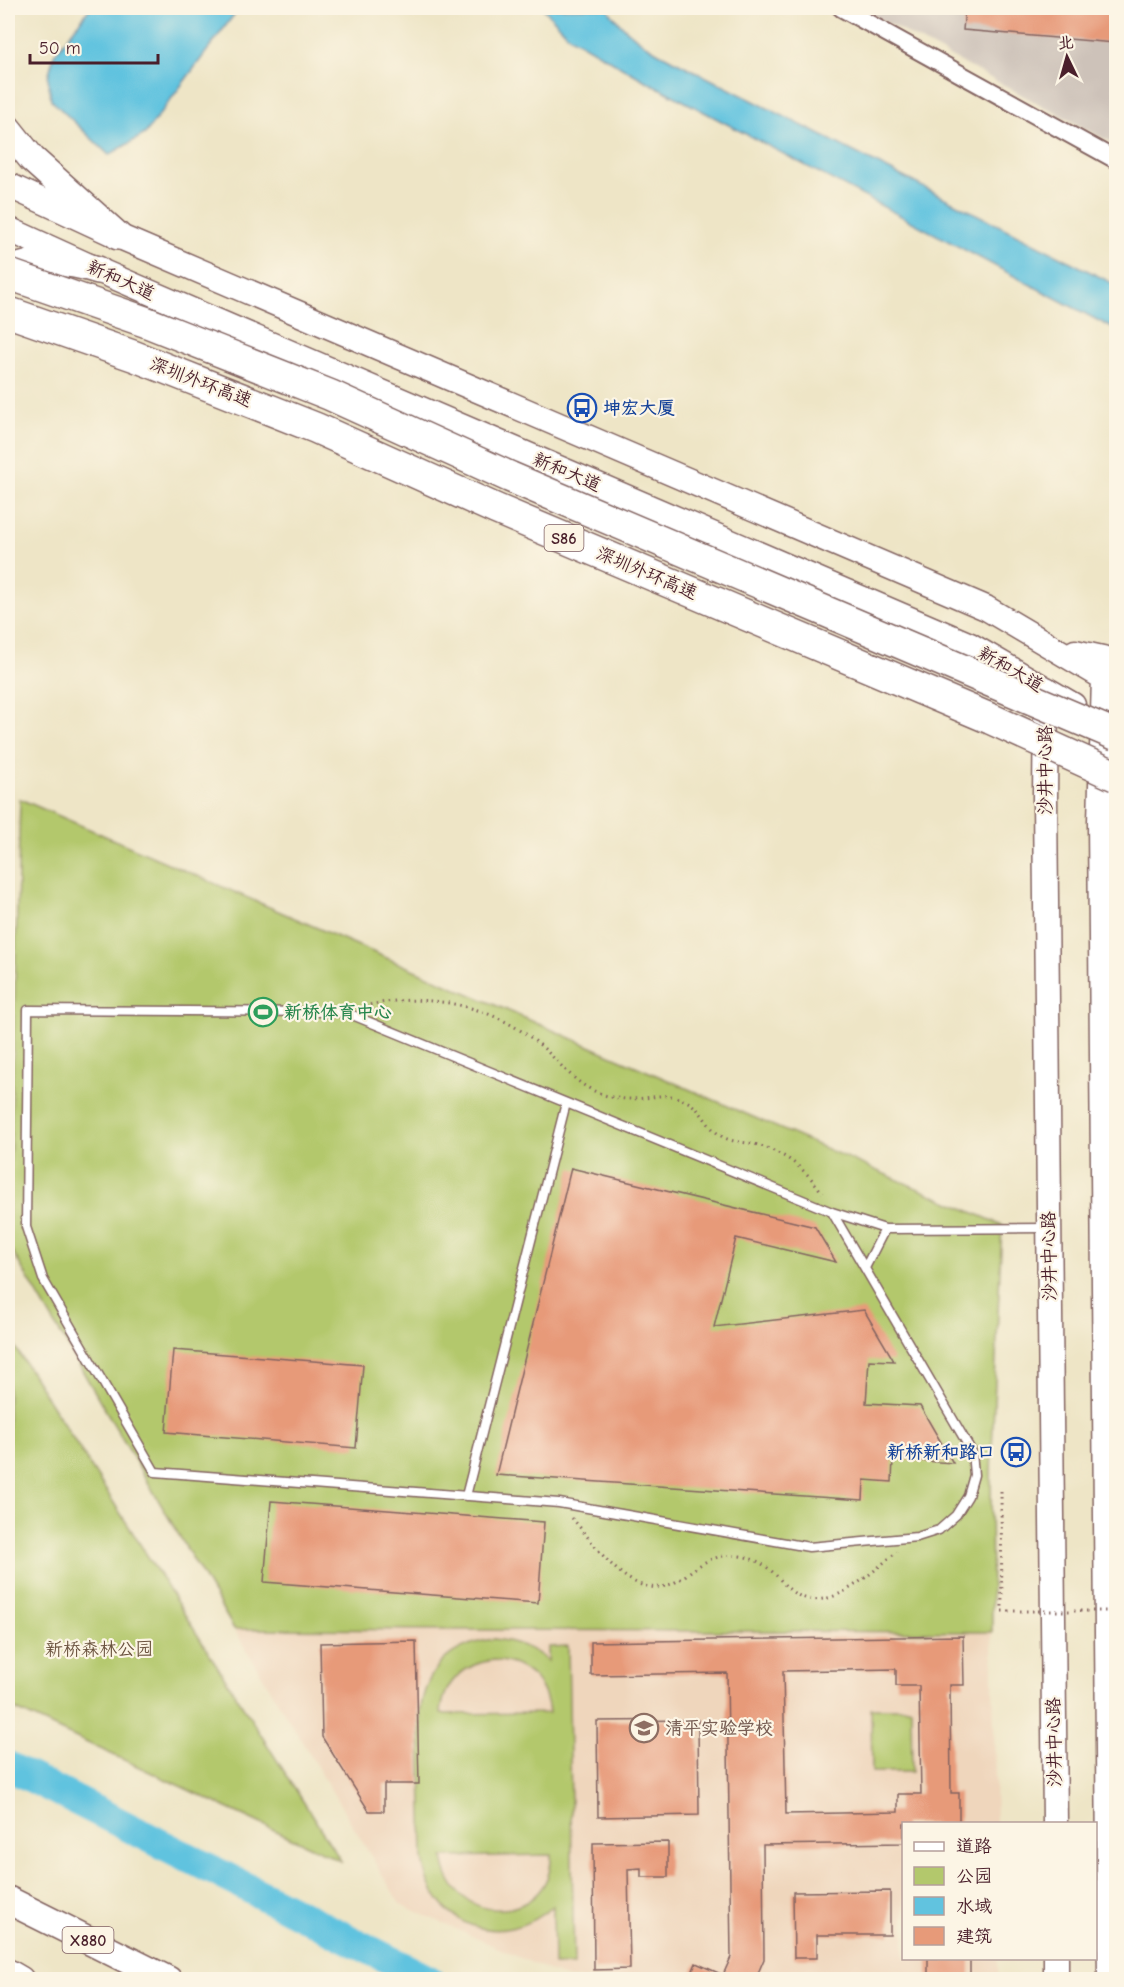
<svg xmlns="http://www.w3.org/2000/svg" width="1124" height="1987" font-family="'Comic Neue','LXGW WenKai TC',sans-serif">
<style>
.built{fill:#efd6bc}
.industrial{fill:#cdc2b9}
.green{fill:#b3c86c;stroke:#7e744c;stroke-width:1.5;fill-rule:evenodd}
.water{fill:#61c3df;stroke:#567185;stroke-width:1.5}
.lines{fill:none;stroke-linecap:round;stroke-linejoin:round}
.river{stroke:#61c3df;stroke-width:30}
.building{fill:#e79a79;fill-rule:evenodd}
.lane-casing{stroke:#836461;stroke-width:11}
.street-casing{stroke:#836461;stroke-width:20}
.secondary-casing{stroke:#836461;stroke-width:27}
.primary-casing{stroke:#836461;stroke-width:30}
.path{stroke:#836461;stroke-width:3;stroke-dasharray:1.5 4.5;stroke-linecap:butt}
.lane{stroke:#fff;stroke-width:8}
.street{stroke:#fff;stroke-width:16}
.secondary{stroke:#fff;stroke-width:24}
.primary{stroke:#fff;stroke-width:27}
.highway-bridge-casing{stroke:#836461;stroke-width:33;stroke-linecap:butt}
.path-bridge{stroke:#836461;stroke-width:3;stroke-dasharray:1.5 4.5;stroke-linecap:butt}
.highway-bridge{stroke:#fff;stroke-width:30}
.labels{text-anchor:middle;stroke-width:4.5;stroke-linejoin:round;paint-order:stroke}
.shield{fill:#fcf5e5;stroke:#7f5f63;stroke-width:1.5}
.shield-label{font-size:16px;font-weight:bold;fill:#4a1f2b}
.street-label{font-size:18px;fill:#4a1f2b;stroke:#fcf5e5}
.transit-label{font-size:18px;font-weight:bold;fill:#164399;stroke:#fcf5e5;text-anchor:start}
.leisure-label{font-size:18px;font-weight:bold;fill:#27864d;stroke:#fcf5e5;text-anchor:start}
.park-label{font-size:18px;fill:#6a523e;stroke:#fcf5e5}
.education-label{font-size:18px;font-weight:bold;fill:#785e54;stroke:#fcf5e5;text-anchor:start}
</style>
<rect width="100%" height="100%" fill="#fcf5e5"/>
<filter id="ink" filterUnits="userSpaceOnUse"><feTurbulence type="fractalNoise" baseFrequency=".0167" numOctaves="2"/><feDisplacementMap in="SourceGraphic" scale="12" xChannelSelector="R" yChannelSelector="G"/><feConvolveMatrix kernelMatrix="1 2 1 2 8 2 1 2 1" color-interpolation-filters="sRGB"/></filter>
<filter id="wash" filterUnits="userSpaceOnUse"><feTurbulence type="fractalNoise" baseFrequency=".008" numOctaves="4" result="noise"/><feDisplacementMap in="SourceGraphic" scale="24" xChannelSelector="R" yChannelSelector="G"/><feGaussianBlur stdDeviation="1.35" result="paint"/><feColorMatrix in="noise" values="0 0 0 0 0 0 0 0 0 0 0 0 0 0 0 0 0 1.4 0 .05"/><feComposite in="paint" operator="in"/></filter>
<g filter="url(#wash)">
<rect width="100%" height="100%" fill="#eee5c6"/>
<path class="built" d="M234,1629L992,1632L996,1823L904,1824V1958L998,1959V1979H568L400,1904Z"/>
<path class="industrial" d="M859,8H1116V145L1114,144Z"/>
<path class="green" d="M20,799L1002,1225L991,1471L992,1632L234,1629L8,1244Z
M8,1336L341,1861L8,1706Z
M494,1639C515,1641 532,1647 548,1661V1647L568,1646L574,1965H554L553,1906C501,1952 432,1928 423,1858L420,1714C425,1669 449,1645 494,1639ZM494,1660C525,1663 546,1681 549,1713L441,1714C443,1683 463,1664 494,1660ZM551,1855C553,1922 453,1932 443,1857Z
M871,1708H911L912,1772H872Z"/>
<path class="water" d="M90,8H239L145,134L109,155L51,100L48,77L54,55Z
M543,8H607C621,28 638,41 659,53L1116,285V330L644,80L570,37Z"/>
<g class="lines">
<path class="river" d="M8,1766L429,1980"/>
</g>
<g id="blocks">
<path class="building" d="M965,8H1116L1115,43L963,30Z
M571,1168L815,1227L836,1262L736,1238L714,1327L864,1310L894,1361L869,1360L866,1403L920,1406L953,1463L893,1459L892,1482L864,1480L863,1500L496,1475Z
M173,1350L363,1365L356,1448L166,1432Z
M271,1501L544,1522L538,1603L264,1582Z
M963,1636L964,1685H950L951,1793H959V1824H904V1843L763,1845L764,1959L755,1980H689L696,1963L723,1975L731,1957L727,1673L591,1675V1642ZM896,1669V1686H919L921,1794H898V1812L786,1814L783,1671Z
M416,1641L419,1784H384V1811H369L322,1737L320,1643Z
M698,1720L699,1815L598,1817L597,1721Z
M668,1842V1877H641V1868L628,1869L630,1969L594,1970L593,1843Z
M890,1891V1935H817V1958H794L793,1892Z
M928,1958H970V1980H928Z"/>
</g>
</g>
<g filter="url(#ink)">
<use href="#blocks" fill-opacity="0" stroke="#836461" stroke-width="1.5"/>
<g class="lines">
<g class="lane-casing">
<path id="lane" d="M28,1010L345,1012L832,1212L972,1452L974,1475L968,1496L956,1515L939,1530L917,1537L809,1547L559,1503L155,1472L43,1279L26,1227Z
M832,1212L885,1229L1048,1228
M865,1268L885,1229
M466,1496L566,1103"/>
</g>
<g class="street-casing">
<path id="street" d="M841,8L1116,160"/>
</g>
<g class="secondary-casing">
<path id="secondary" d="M8,185L118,236L986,608L1116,685
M8,229L98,270L970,645L1073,705
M1075,652L1116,661
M1104,677L1100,822L1110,1980
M1046,689L1045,798L1055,1824
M1056,1958V1980"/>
</g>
<g class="primary-casing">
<path id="primary" d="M8,129L32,159L118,236
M8,271C37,258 67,260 98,270
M8,1900L168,1980
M8,1973L20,1980"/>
</g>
<path class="path" d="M364,1006C425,992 491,1003 540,1045C560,1062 573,1083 599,1093C613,1099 629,1100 644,1098C655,1097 664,1094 675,1097C704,1104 702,1125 723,1137C732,1142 743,1142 754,1144C782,1151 807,1169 822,1193
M1001,1491L1002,1611
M572,1518C601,1551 637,1614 686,1575C702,1562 718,1553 740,1556C760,1559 772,1570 784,1584C821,1625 867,1575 897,1552"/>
<use href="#lane" class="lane"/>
<use href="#street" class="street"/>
<use href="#secondary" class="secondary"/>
<use href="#primary" class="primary"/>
<g class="highway-bridge-casing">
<path id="highway-bridge" d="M8,274L146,322L330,395L510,477L1116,735
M8,312L134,356L316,428L496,509L991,719L1116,776"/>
</g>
<path class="path-bridge" d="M1002,1611H1116"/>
<use href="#highway-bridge" class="highway-bridge"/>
</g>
</g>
<defs>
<g id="bus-ring" transform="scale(1.5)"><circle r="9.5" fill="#fcf5e5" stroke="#1a4fb4" stroke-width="1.5"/><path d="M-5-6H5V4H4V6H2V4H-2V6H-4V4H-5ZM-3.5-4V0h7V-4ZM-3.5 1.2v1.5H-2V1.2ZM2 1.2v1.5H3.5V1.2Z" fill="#1a4fb4"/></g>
<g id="stadium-ring" transform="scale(1.5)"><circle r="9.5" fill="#fcf5e5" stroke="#2e9e5b" stroke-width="1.5"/><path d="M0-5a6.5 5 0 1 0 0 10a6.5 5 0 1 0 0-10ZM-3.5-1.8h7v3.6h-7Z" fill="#2e9e5b"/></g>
<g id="school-ring" transform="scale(1.5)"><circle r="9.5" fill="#fcf5e5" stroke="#8d6e63" stroke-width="1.5"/><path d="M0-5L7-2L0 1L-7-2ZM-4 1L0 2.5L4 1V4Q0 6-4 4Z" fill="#8d6e63"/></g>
</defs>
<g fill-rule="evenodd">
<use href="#bus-ring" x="582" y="408"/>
<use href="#stadium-ring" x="263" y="1012"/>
<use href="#bus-ring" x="1016" y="1452"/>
<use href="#school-ring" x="644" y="1728"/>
</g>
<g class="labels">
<g class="shield">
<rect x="544.5" y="525" width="39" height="26" rx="4.5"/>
<rect x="62.5" y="1927" width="51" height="26" rx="4.5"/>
</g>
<g class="shield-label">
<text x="564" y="544">S86</text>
<text x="88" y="1946">X880</text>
</g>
<g class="street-label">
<text transform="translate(121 280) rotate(24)" y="6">新和大道</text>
<text transform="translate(201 382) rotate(21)" y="6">深圳外环高速</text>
<text transform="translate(567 472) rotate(23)" y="6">新和大道</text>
<text transform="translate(647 573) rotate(23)" y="6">深圳外环高速</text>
<text transform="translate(1011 669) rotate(30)" y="6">新和大道</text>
<text transform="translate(1045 770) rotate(-90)" y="6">沙井中心路</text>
<text transform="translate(1049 1256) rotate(-91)" y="6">沙井中心路</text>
<text transform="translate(1054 1742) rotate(-91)" y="6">沙井中心路</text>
</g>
<g class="transit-label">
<text x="603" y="414">坤宏大厦</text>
<text x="995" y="1458" text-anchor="end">新桥新和路口</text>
</g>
<g class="leisure-label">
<text x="284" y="1018">新桥体育中心</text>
</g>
<g class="park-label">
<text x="99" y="1655">新桥森林公园</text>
</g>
<g class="education-label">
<text x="665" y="1734">清平实验学校</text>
</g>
</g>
<rect width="1124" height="1987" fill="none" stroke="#fcf5e5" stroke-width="30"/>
<rect x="902" y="1822" width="195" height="138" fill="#fcf5e5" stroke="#b59f9b" stroke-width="1.5"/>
<rect x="914" y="1842" width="30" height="9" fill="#ffffff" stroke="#b59f9b" stroke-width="1.5"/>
<text x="956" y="1852" font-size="18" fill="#4a1f2b">道路</text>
<rect x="914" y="1867" width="30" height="18" fill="#b3c86c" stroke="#b59f9b" stroke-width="1.5"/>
<text x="956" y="1882" font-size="18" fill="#4a1f2b">公园</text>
<rect x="914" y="1897" width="30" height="18" fill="#61c3df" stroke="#b59f9b" stroke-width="1.5"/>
<text x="956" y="1912" font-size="18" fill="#4a1f2b">水域</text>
<rect x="914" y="1927" width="30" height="18" fill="#e79a79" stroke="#b59f9b" stroke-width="1.5"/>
<text x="956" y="1942" font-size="18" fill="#4a1f2b">建筑</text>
<g transform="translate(1067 57) rotate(355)" stroke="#fcf5e5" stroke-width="4.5" paint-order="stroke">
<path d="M0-4.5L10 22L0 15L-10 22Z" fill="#4a1f2b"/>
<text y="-9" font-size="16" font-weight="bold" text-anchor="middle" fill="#4a1f2b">北</text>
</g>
<path d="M30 54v9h128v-9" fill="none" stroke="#4a1f2b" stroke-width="3"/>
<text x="39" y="54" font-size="18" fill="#4a1f2b" stroke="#fcf5e5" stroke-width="4.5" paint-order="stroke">50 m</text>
</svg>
